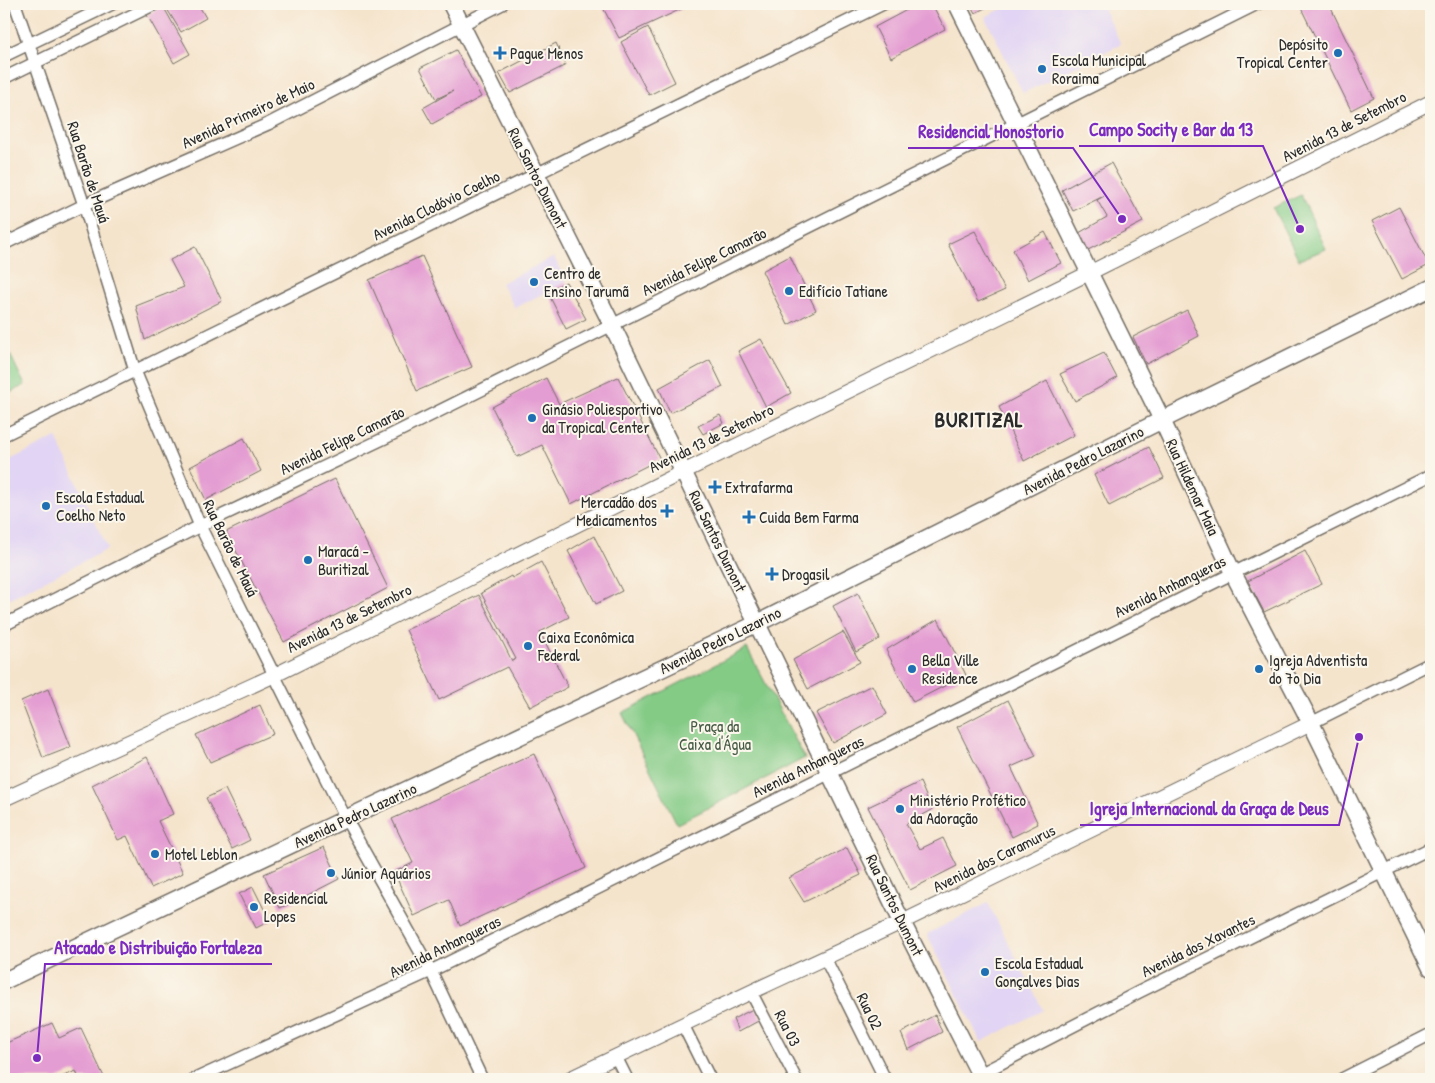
<svg xmlns="http://www.w3.org/2000/svg" width="1435" height="1083" font-family="'Patrick Hand',sans-serif">
<style>
.built{fill:#e1d4f4}
.green{fill:#84cb86;stroke:#587b58}
.building{fill:#e49dd2}
.lines{fill:none;stroke-linecap:round;stroke-linejoin:round}
.minor-casing{stroke:#726c63;stroke-width:14}
.tertiary-casing{stroke:#726c63;stroke-width:16}
.secondary-casing{stroke:#726c63;stroke-width:19}
.minor{stroke:#fff;stroke-width:11}
.tertiary{stroke:#fff;stroke-width:14}
.secondary{stroke:#fff;stroke-width:16}
.poi-dot{fill:#1f6fb2;stroke:#fbf7ec;stroke-width:2}
.labels{text-anchor:middle;stroke-width:4;stroke-linejoin:round;paint-order:stroke}
.poi-label{font-size:16px;fill:#2b2b2b;stroke:#fbf7ec;text-anchor:start}
.street-label{font-size:16px;fill:#2b2b2b;stroke:#fbf7ec}
.park-label{font-size:16px;fill:#465b46;stroke:#fbf7ec}
.district-label{font-size:21px;font-weight:bold;letter-spacing:1px;fill:#2b2b2b;stroke:#fbf7ec}
.leader{fill:none;stroke:#7b2cbf;stroke-width:2}
.callout-dot{fill:#7b2cbf;stroke:#fbf7ec;stroke-width:2}
.callout-label{font-size:18px;text-anchor:middle;font-weight:bold;fill:#7b2cbf;stroke:#fbf7ec;stroke-width:4;stroke-linejoin:round;paint-order:stroke}
</style>
<rect width="100%" height="100%" fill="#fbf7ec"/>
<filter id="ink" filterUnits="userSpaceOnUse"><feTurbulence type="fractalNoise" baseFrequency=".02" numOctaves="2"/><feDisplacementMap in="SourceGraphic" scale="10" xChannelSelector="R" yChannelSelector="G"/><feConvolveMatrix kernelMatrix="1 2 1 2 8 2 1 2 1" color-interpolation-filters="sRGB"/></filter>
<filter id="wash" filterUnits="userSpaceOnUse"><feTurbulence type="fractalNoise" baseFrequency=".0096" numOctaves="4" result="noise"/><feDisplacementMap in="SourceGraphic" scale="20" xChannelSelector="R" yChannelSelector="G"/><feGaussianBlur stdDeviation="1.12" result="paint"/><feColorMatrix in="noise" values="0 0 0 0 0 0 0 0 0 0 0 0 0 0 0 0 0 1.4 0 .05"/><feComposite in="paint" operator="in"/></filter>
<g filter="url(#wash)">
<rect width="100%" height="100%" fill="#f5e4cc"/>
<path class="built" d="M1012,4H1101L1121,44L1023,93L985,17Z
M554,257L566,282L515,308L501,283Z
M56,437L108,549L4,601V463Z
M988,903L1043,1010L981,1042L927,934Z"/>
<path class="green" d="M1301,195L1326,249L1299,260L1273,208Z
M4,342L25,385L4,396Z
M747,648L805,758L677,824L622,713Z"/>
<g id="blocks">
<path class="building" d="M164,4H198L206,18L181,32Z
M601,4H692L619,38Z
M918,4H932L945,29L891,58L875,27Z
M970,4H993L975,13Z
M1308,4H1329L1374,98L1351,110L1301,8Z
M163,6L190,54L174,63L147,15Z
M648,27L675,82L649,95L621,42Z
M556,43L566,65L510,93L499,73Z
M456,50L481,97L432,124L423,108L453,91L436,99L420,68Z
M1111,163L1143,222L1088,250L1079,233L1107,217L1097,200L1104,196L1073,211L1062,190Z
M1399,207L1429,265L1402,279L1372,221Z
M975,231L1005,290L978,302L948,244Z
M1045,232L1061,263L1028,280L1013,250Z
M195,247L222,301L145,340L136,306L184,287L170,260Z
M422,256L472,367L417,391L369,280Z
M790,256L816,310L788,325L762,271Z
M566,282L586,319L566,329L547,291Z
M1187,310L1199,336L1146,364L1133,337Z
M761,339L791,393L766,407L738,351Z
M1104,353L1117,378L1075,401L1060,374Z
M710,360L723,387L670,413L659,388Z
M618,377L660,459L571,504L542,445L517,457L492,407L546,378L559,404Z
M1047,381L1074,435L1024,461L999,407Z
M720,415L724,423L703,434L698,426Z
M244,438L261,471L206,500L190,467Z
M1149,447L1164,478L1109,506L1094,475Z
M335,479L388,588L284,642L226,532Z
M594,536L622,591L596,604L568,551Z
M1305,551L1322,584L1264,612L1248,581Z
M541,562L569,617L540,632L568,687L530,707L507,667L439,700L406,630L479,595L512,661L516,659L481,593L511,576L512,578Z
M858,593L880,639L856,652L833,606Z
M938,619L966,675L913,702L886,650Z
M843,632L860,662L808,689L793,660Z
M872,685L887,714L833,743L816,713Z
M48,689L71,747L43,758L21,701Z
M1008,700L1036,756L1011,767L1038,824L1012,837L957,727Z
M260,705L273,734L210,762L196,735Z
M534,754L586,868L460,926L449,900L414,916L394,872L413,863L392,819Z
M147,757L173,814L158,821L183,873L151,888L127,836L118,840L92,785Z
M920,782L932,810L906,824L920,849L943,838L957,866L910,890L868,807Z
M225,789L250,840L232,849L206,798Z
M324,847L339,879L300,899L280,908L264,874Z
M847,848L861,875L804,902L789,878Z
M253,887L270,921L256,928L239,894Z
M755,1008L762,1019L738,1032L733,1019Z
M935,1015L942,1032L908,1050L901,1033Z
M52,1023L59,1038L81,1028L105,1079H79L76,1071L57,1079H4V1044Z"/>
</g>
</g>
<g filter="url(#ink)">
<use href="#blocks" fill-opacity="0" stroke="#726c63" stroke-width="1"/>
<g class="lines">
<g class="minor-casing">
<path id="minor" d="M15,4L84,205L135,371L200,526L346,819L431,971L482,1079
M4,56L112,4
M4,78L155,4
M4,244L84,205L268,124L502,4
M4,435L883,4
M4,625L200,526L387,437L1257,4
M1311,723L1431,663
M825,958L885,1079
M751,992L796,1079
M683,1025L710,1079
M616,1057L627,1079
M980,1074L1139,992L1431,848
M195,1079L431,971L1431,475
M1342,1079L1431,1034"/>
</g>
<g class="tertiary-casing">
<path id="tertiary" d="M4,799L275,675L683,472L1089,273L1431,102
M569,1079L751,992L902,922L1311,723"/>
</g>
<g class="secondary-casing">
<path id="secondary" d="M451,4L612,325L902,922L982,1079
M957,4L1162,420L1233,573L1311,723L1431,968
M4,981L758,623L1162,420L1431,288"/>
</g>
<use href="#minor" class="minor"/>
<use href="#tertiary" class="tertiary"/>
<use href="#secondary" class="secondary"/>
</g>
</g>
<g class="poi-dot">
<path d="M497.5 45.5h5v5h5v5h-5v5h-5v-5h-5v-5h5z"/>
<circle cx="1338" cy="53" r="5"/>
<circle cx="1042" cy="69" r="5"/>
<circle cx="534" cy="282" r="5"/>
<circle cx="789" cy="291" r="5"/>
<circle cx="532" cy="418" r="5"/>
<path d="M712.5 479.5h5v5h5v5h-5v5h-5v-5h-5v-5h5z"/>
<circle cx="46" cy="506" r="5"/>
<path d="M664.5 503.5h5v5h5v5h-5v5h-5v-5h-5v-5h5z"/>
<path d="M746.5 509.5h5v5h5v5h-5v5h-5v-5h-5v-5h5z"/>
<circle cx="308" cy="560" r="5"/>
<path d="M769.5 566.5h5v5h5v5h-5v5h-5v-5h-5v-5h5z"/>
<circle cx="528" cy="646" r="5"/>
<circle cx="912" cy="669" r="5"/>
<circle cx="1259" cy="669" r="5"/>
<circle cx="900" cy="809" r="5"/>
<circle cx="155" cy="854" r="5"/>
<circle cx="331" cy="873" r="5"/>
<circle cx="254" cy="907" r="5"/>
<circle cx="985" cy="972" r="5"/>
</g>
<g class="labels">
<g class="poi-label">
<text x="1328" y="50" text-anchor="end">Depósito<tspan x="1328" dy="18">Tropical Center</tspan></text>
<text x="510" y="59">Pague Menos</text>
<text x="1052" y="66">Escola Municipal<tspan x="1052" dy="18">Roraima</tspan></text>
<text x="544" y="279">Centro de<tspan x="544" dy="18">Ensino Tarumã</tspan></text>
<text x="799" y="297">Edifício Tatiane</text>
<text x="542" y="415">Ginásio Poliesportivo<tspan x="542" dy="18">da Tropical Center</tspan></text>
<text x="725" y="493">Extrafarma</text>
<text x="56" y="503">Escola Estadual<tspan x="56" dy="18">Coelho Neto</tspan></text>
<text x="657" y="508" text-anchor="end">Mercadão dos<tspan x="657" dy="18">Medicamentos</tspan></text>
<text x="759" y="523">Cuida Bem Farma</text>
<text x="318" y="557">Maracá -<tspan x="318" dy="18">Buritizal</tspan></text>
<text x="782" y="580">Drogasil</text>
<text x="538" y="643">Caixa Econômica<tspan x="538" dy="18">Federal</tspan></text>
<text x="922" y="666">Bella Ville<tspan x="922" dy="18">Residence</tspan></text>
<text x="1269" y="666">Igreja Adventista<tspan x="1269" dy="18">do 7o Dia</tspan></text>
<text x="910" y="806">Ministério Profético<tspan x="910" dy="18">da Adoração</tspan></text>
<text x="165" y="860">Motel Leblon</text>
<text x="341" y="879">Júnior Aquários</text>
<text x="264" y="904">Residencial<tspan x="264" dy="18">Lopes</tspan></text>
<text x="995" y="969">Escola Estadual<tspan x="995" dy="18">Gonçalves Dias</tspan></text>
</g>
<g class="street-label">
<text transform="translate(248 113) rotate(-25)" y="6">Avenida Primeiro de Maio</text>
<text transform="translate(1344 126) rotate(-27)" y="6">Avenida 13 de Setembro</text>
<text transform="translate(89 172) rotate(72)" y="6">Rua Barão de Mauá</text>
<text transform="translate(538 178) rotate(63)" y="6">Rua Santos Dumont</text>
<text transform="translate(436 205) rotate(-26)" y="6">Avenida Clodóvio Coelho</text>
<text transform="translate(704 261) rotate(-26)" y="6">Avenida Felipe Camarão</text>
<text transform="translate(711 438) rotate(-26)" y="6">Avenida 13 de Setembro</text>
<text transform="translate(342 440) rotate(-26)" y="6">Avenida Felipe Camarão</text>
<text transform="translate(1083 460) rotate(-27)" y="6">Avenida Pedro Lazarino</text>
<text transform="translate(1193 487) rotate(65)" y="6">Rua Hildemar Maia</text>
<text transform="translate(718 541) rotate(64)" y="6">Rua Santos Dumont</text>
<text transform="translate(231 548) rotate(64)" y="6">Rua Barão de Mauá</text>
<text transform="translate(1170 586) rotate(-26)" y="6">Avenida Anhangueras</text>
<text transform="translate(349 618) rotate(-26)" y="6">Avenida 13 de Setembro</text>
<text transform="translate(720 640) rotate(-26)" y="6">Avenida Pedro Lazarino</text>
<text transform="translate(808 766) rotate(-26)" y="6">Avenida Anhangueras</text>
<text transform="translate(355 815) rotate(-25)" y="6">Avenida Pedro Lazarino</text>
<text transform="translate(994 858) rotate(-26)" y="6">Avenida dos Caramurus</text>
<text transform="translate(895 905) rotate(64)" y="6">Rua Santos Dumont</text>
<text transform="translate(1198 945) rotate(-26)" y="6">Avenida dos Xavantes</text>
<text transform="translate(445 946) rotate(-26)" y="6">Avenida Anhangueras</text>
<text transform="translate(870 1011) rotate(64)" y="6">Rua 02</text>
<text transform="translate(788 1028) rotate(63)" y="6">Rua 03</text>
</g>
<g class="park-label">
<text x="715" y="732">Praça da<tspan x="715" dy="18">Caixa d'Água</tspan></text>
</g>
<g class="district-label">
<text x="979" y="427">BURITIZAL</text>
</g>
</g>
<path class="leader" d="M1300 229L1263 146H1079M1122 219L1073 148H908M1359 737L1339 825H1080M37 1058L45 964H272"/>
<g class="callout-dot">
<circle cx="1300" cy="229" r="5"/>
<circle cx="1122" cy="219" r="5"/>
<circle cx="1359" cy="737" r="5"/>
<circle cx="37" cy="1058" r="5"/>
</g>
<g class="callout-label">
<text x="1171" y="136">Campo Socity e Bar da 13</text>
<text x="991" y="138">Residencial Honostorio</text>
<text x="1209" y="815">Igreja Internacional da Graça de Deus</text>
<text x="158" y="954">Atacado e Distribuição Fortaleza</text>
</g>
<rect width="1435" height="1083" fill="none" stroke="#fbf7ec" stroke-width="20"/>
</svg>
